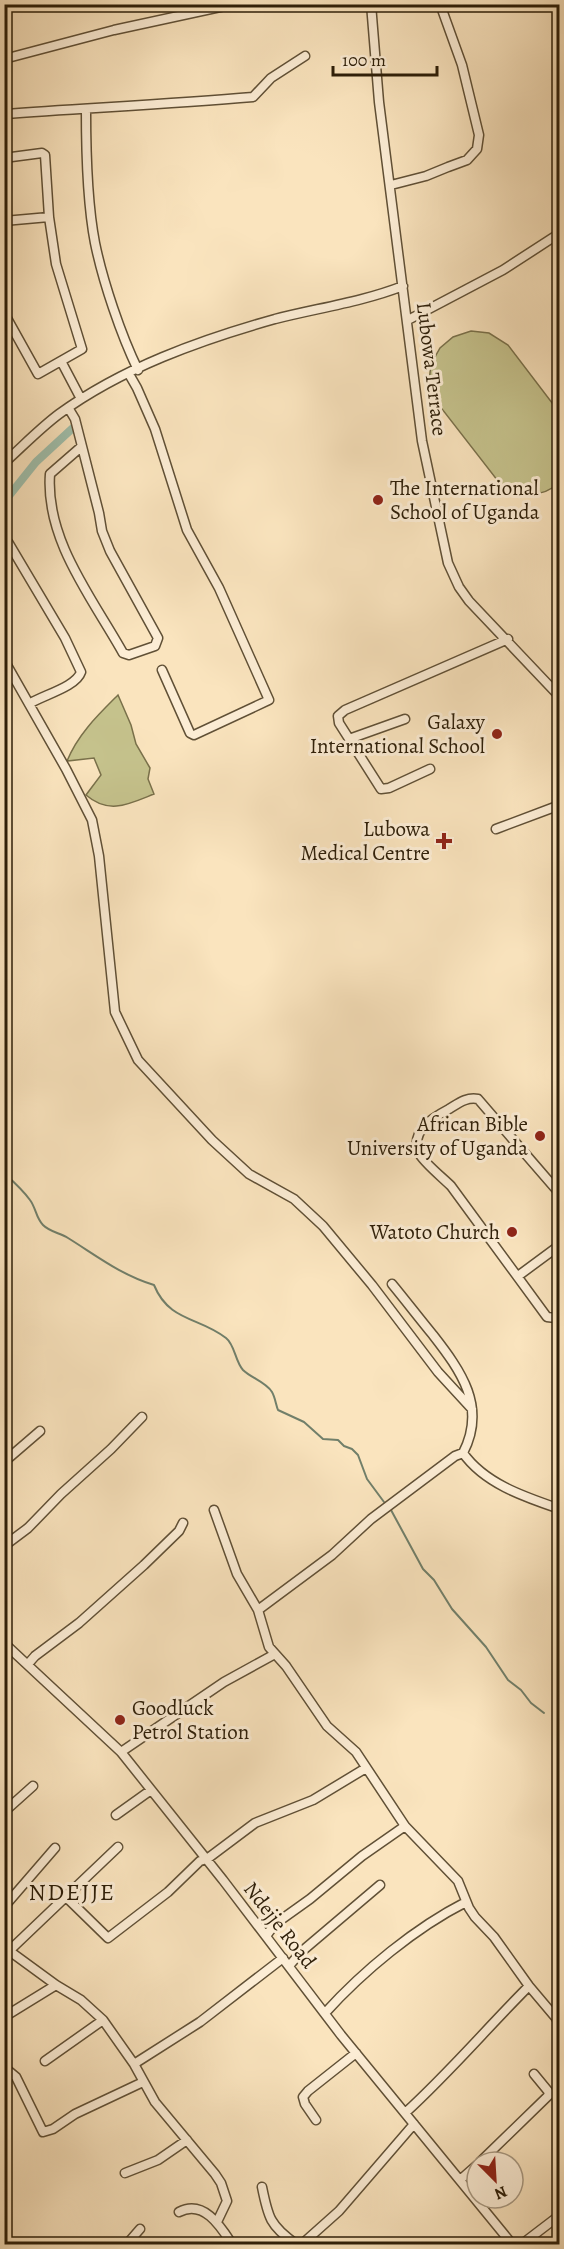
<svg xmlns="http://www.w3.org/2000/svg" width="564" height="2249" font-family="Alegreya,serif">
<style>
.green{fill:#c5c28c;stroke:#79704a;stroke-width:1.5}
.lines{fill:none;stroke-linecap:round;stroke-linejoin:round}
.stream{stroke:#717f6a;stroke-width:2}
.canal{stroke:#9fbfac;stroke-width:8}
.minor-casing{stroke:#605036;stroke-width:11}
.minor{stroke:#fcedd5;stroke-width:8}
.poi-dot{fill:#8f2418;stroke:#fcedd5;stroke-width:2}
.labels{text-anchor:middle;stroke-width:6;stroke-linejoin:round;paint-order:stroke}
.street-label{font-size:21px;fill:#2d1e08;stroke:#fcedd5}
.poi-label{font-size:21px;fill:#2d1e08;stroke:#fcedd5;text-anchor:end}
.quarter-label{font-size:24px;letter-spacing:1.5px;fill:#2d1e08;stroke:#fcedd5}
</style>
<rect width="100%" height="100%" fill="#fae4be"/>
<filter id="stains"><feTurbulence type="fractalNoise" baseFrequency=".00333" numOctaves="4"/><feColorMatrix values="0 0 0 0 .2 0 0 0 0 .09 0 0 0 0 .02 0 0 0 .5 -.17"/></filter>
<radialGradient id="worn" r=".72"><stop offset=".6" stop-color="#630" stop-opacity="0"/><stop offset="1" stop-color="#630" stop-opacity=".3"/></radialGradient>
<path class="green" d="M471,331L489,333L508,345L559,412V483C541,499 521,496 501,485L435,400L429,382L431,364L440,348L453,337Z
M118,695L131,725L136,744L150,768L148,779L154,794C129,804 109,815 86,795L101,775L94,758L67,761C78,734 98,715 118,695Z"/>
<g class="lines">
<path class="stream" d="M4,1173C14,1182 23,1190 30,1200C36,1208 36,1218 43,1225C50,1232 60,1233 68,1238C97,1256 121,1275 154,1285C169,1322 200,1317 226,1338C235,1345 235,1361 243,1370C251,1378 266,1382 272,1392C275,1397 276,1405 278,1410L304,1422L323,1439L338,1440L344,1446L352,1449L358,1455L367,1479L384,1502
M391,1510L423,1569L434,1580L452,1609L486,1647L508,1680L521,1690L531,1703L544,1713"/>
<path class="canal" d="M4,502L36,462L75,426"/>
<g class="minor-casing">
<path id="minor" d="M371,4L379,102L422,441L448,563L459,587L469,601L560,697
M4,59L114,30L234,4
M86,110C86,153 87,202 95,243C103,282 121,335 138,370
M4,114C87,108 170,104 253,97L271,78L305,56
M4,158L42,153L45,155L49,217
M391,185L426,176L448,167L467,160L477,149L479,135L462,65L440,4
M4,221L49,217L56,264L82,349L38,374L4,313
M408,320L503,270L560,233
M61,361L81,399
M129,374L137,388L155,429L187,530L219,588L269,700L194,735L190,733L162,670
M69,409L75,419L99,513L102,531L110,551L158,638L155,646L129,655L123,653C93,599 45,540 50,474L81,447
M4,463C22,447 39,429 59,414C122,368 200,340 275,319C318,308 362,302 403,286
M8,542L65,638L81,672C76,687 43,695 29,704
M4,660L66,769L92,820L99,856L115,1012L138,1060L212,1140L249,1174L294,1199L323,1226L372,1285L438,1372L472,1409
M349,739L405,719
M430,769L389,788L381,789L339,723L338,716L345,710L508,639
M496,829L560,805
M4,1137L6,1134
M560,1194L478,1099C466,1097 459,1103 449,1109C432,1118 410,1131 419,1153C421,1160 444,1179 451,1186L547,1317L556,1318L560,1315
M518,1276L560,1245
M392,1284C406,1301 419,1318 433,1335C461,1371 487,1407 463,1453
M4,1462L40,1431
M214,1510L237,1574L258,1610L269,1647L286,1666L327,1726L356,1752L405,1826L458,1881L469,1908L475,1917L494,1937L529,1986L556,2018L560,2026
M4,1546L28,1528L61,1494L111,1449L142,1417
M258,1610L332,1555L371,1519L455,1456L463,1453C485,1484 525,1497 560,1509
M4,1643L121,1752L223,1880L341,2035L512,2244
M28,1664L35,1656L79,1623L144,1565L179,1531L183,1523
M121,1752L224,1682L275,1654
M4,1812L33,1786
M116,1815L151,1790
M66,1897L108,1938L168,1892L200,1861L207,1859L255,1823L313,1800L366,1768
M4,1907L55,1848
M266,1936L275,1924L310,1899L362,1856L405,1826
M4,1947L56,1985L81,2000L103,2020L134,2064L155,2102L215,2174L221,2183L227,2201L217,2222
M10,1950L118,1847
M289,1966L301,1952L380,1885
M325,2013C363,1971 415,1928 466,1902
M4,2017L56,1985
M45,2061L103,2020
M134,2064L200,2022L283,1958
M4,2067L16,2077L43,2132L53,2129L75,2114L143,2082
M405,2113C449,2073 487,2028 529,1986
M316,2120L305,2104L303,2097L308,2091L356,2053
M480,2162L549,2095L548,2091L534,2074
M125,2173L158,2160L187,2140
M460,2180L477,2165
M262,2187C268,2217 270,2226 296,2244
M179,2212C204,2199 221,2227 232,2244
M127,2244L140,2229
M302,2244L339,2211L414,2124
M522,2244L560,2215"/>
</g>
<use href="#minor" class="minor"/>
</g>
<g class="poi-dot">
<circle cx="378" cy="500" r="6"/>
<circle cx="497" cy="734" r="6"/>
<path d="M441 832h6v6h6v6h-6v6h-6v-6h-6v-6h6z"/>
<circle cx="540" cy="1136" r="6"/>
<circle cx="512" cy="1232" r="6"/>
<circle cx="120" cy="1720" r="6"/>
</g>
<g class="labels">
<g class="street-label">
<text transform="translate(432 369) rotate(83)" y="7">Lubowa Terrace</text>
<text transform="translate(280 1925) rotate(52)" y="7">Ndejje Road</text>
</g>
<g class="poi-label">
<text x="390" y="495" text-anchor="start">The International<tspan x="390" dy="24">School of Uganda</tspan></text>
<text x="485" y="729">Galaxy<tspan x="485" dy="24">International School</tspan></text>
<text x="430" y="836">Lubowa<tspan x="430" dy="24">Medical Centre</tspan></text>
<text x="528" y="1131">African Bible<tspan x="528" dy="24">University of Uganda</tspan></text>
<text x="500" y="1239">Watoto Church</text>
<text x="132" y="1715" text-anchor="start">Goodluck<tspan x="132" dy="24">Petrol Station</tspan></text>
</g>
<g class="quarter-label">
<text x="72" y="1900">NDEJJE</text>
</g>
</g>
<rect width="564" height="2249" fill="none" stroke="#fae4be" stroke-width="24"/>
<rect x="6" y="6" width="552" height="2237" fill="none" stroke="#2d1e08" stroke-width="3"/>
<rect x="12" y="12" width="540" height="2225" fill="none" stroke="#2d1e08" stroke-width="1.5"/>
<g transform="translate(495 2180) rotate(156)"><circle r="28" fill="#fcedd5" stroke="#a99a83" stroke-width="1.5"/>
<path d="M0-4.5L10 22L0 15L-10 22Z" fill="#8f2418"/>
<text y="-9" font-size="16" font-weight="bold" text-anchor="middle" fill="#2d1e08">N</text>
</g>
<path d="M333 66v9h104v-9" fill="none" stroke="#2d1e08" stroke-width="3"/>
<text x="342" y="66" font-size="18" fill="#2d1e08" stroke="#fcedd5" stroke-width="4.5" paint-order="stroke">100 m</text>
<rect width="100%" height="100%" filter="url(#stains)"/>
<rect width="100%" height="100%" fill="url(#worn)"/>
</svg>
